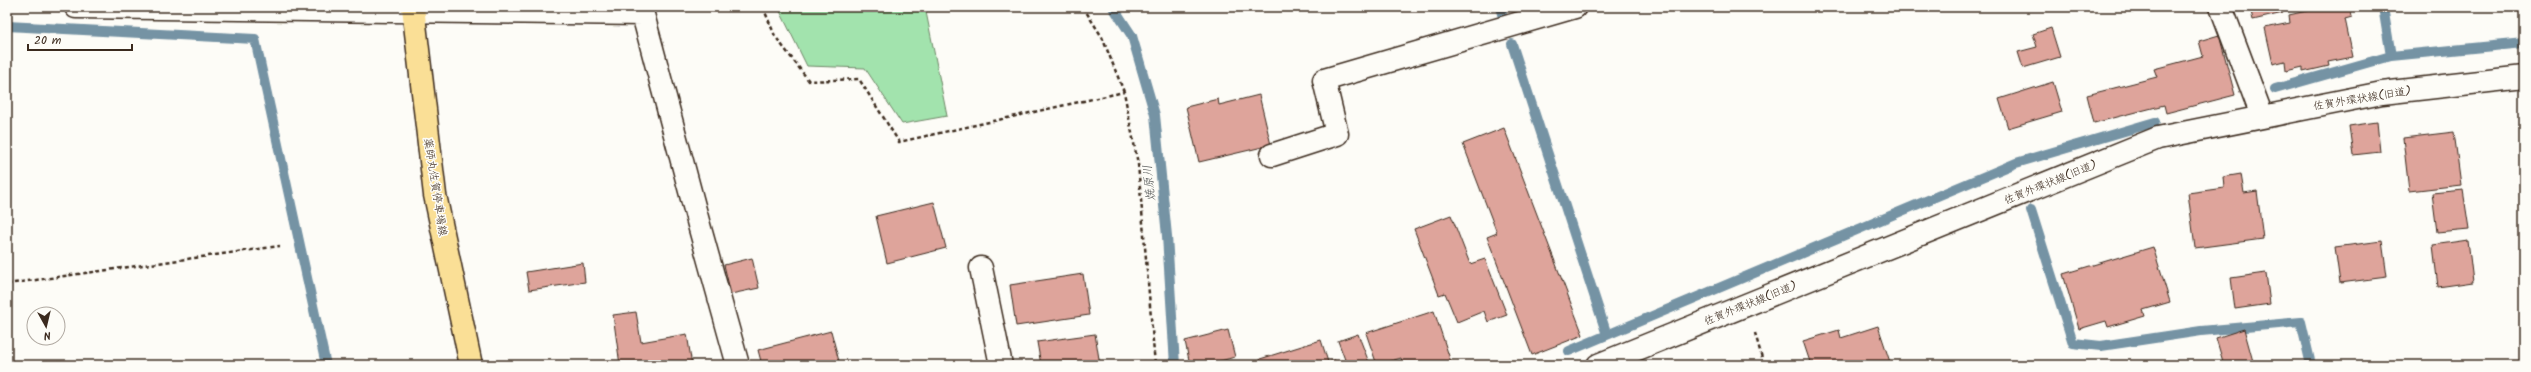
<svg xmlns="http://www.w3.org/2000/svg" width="2531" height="372" font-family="Kalam,'Klee One',sans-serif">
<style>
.green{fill:#a2e3ad;stroke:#6e8666}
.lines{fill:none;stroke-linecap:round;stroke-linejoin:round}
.stream{stroke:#7593a4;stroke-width:10}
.building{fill:#dea49b;stroke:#3b2a1e}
.minor-casing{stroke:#3b2a1e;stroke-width:25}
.major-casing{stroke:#3b2a1e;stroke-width:25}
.path{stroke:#3b2a1e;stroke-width:2.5;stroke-dasharray:4 3;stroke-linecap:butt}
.minor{stroke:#fdfcf7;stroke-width:22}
.major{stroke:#fadf96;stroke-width:22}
.labels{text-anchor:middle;stroke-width:3;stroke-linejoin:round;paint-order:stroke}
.street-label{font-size:11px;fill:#3b2a1e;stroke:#fdfcf7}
.water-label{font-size:12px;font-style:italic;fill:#535656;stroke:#fdfcf7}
</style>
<rect width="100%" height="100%" fill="#fdfcf7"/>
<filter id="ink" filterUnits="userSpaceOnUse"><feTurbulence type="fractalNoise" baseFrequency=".025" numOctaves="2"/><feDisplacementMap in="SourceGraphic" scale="8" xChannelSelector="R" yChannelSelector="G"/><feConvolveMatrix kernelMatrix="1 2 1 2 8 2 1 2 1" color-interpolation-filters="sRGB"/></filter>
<g filter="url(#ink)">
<path class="green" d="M778,7H925L947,116L902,124L865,68L807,66Z"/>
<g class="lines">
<path class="stream" d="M1113,7L1132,36L1155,115L1167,236L1175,365
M1500,7L1502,14
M2383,7L2391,56
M7,26L255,39L326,365
M1512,44L1607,335
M2275,89L2391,56L2524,43
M2031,210L2073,343L2101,346L2201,331L2301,322L2311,365
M1569,351L2016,163L2155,122"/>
</g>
<path class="building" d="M2130,7H2153L2132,13Z
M2250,7H2281L2283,13L2253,20Z
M2324,7H2350L2352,17L2345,19L2353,57L2328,62L2329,66L2303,72V67L2286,71L2285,61L2273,64L2265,28L2290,23L2289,15Z
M2051,28L2060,57L2023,68L2018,52L2037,47L2033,34Z
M2219,35L2235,95L2166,113L2164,105L2094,123L2087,95L2157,77L2154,69L2203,56L2199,41Z
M2053,82L2062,112L2008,128L1999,99Z
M1259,95L1271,145L1199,162L1186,107L1218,99L1219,105Z
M2377,122L2380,152L2353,155L2349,126Z
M1504,128L1583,335L1532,355L1487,237L1497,233L1463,144Z
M2454,132L2461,185L2409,191L2403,138Z
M2241,174L2244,193L2257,191L2263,239L2195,248L2188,193L2224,188L2223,177Z
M2463,190L2469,229L2437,232L2432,193Z
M934,202L946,248L887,263L876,216Z
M1451,215L1470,264L1485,259L1507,315L1488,322L1484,311L1457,322L1445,293L1439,295L1414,229Z
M2468,240L2473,282L2438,287L2433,245Z
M2382,241L2387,277L2340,283L2335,247Z
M2153,247L2170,302L2143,310L2145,316L2108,327L2106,321L2079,329L2063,274Z
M752,258L759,288L731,294L724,265Z
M583,263L585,282L529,290L526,272Z
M2266,273L2270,304L2235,309L2231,278Z
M1083,274L1089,315L1016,326L1010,285Z
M1434,311L1452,365H1403L1401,358L1377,365L1366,333Z
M636,312L641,342L687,334L692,365H620L613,315Z
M1878,326L1891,365H1811L1803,341L1839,330L1841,338Z
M2244,329L2254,365H2224L2216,338Z
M1228,330L1235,357L1213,363V365H1190L1185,341Z
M831,331L840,365H762L758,350Z
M1095,334L1100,365H1041L1037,342Z
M1358,334L1370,365H1347L1338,341Z
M1321,340L1328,362L1335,360L1336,365H1262L1260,359Z"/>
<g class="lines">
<g class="minor-casing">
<path id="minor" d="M76,7L643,14
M641,7L699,225L738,365
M2221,7L2262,116
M1272,155L1337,134L1324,80L1575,7
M981,268L1001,365
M1598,365L2158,138L2382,93L2524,77"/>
</g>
<g class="major-casing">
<path id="major" d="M413,7L435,195L471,365"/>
</g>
<path class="path" d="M763,7L775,36L809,81L859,79L899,142L1124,92
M1083,7L1102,37L1124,92L1138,164L1155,365
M7,284L280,246
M1755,333L1764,365"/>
<use href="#minor" class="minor"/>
<use href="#major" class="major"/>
</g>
</g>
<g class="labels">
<g class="street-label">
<text transform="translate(2362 98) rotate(-9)" y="4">佐賀外環状線(旧道)</text>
<text transform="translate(2050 182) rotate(-22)" y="4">佐賀外環状線(旧道)</text>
<text transform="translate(436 187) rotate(81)" y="4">薬師丸佐賀停車場線</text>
<text transform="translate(1750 303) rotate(-22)" y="4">佐賀外環状線(旧道)</text>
</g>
<g class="water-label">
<text transform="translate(1149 183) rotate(-96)" y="4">焼原川</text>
</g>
</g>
<rect width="2531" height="372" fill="none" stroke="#fdfcf7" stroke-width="24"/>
<rect x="12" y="12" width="2507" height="348" fill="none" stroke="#3b2a1e" stroke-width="1.5" filter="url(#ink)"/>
<g transform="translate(46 326) rotate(172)"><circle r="19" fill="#fdfcf7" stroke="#afa8a0"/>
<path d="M0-3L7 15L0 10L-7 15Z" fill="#3b2a1e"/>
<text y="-6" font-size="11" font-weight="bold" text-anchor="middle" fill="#3b2a1e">N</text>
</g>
<path d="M28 44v6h104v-6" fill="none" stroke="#3b2a1e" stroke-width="2"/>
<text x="34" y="44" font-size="12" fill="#3b2a1e" stroke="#fdfcf7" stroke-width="3" paint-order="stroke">20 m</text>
</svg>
